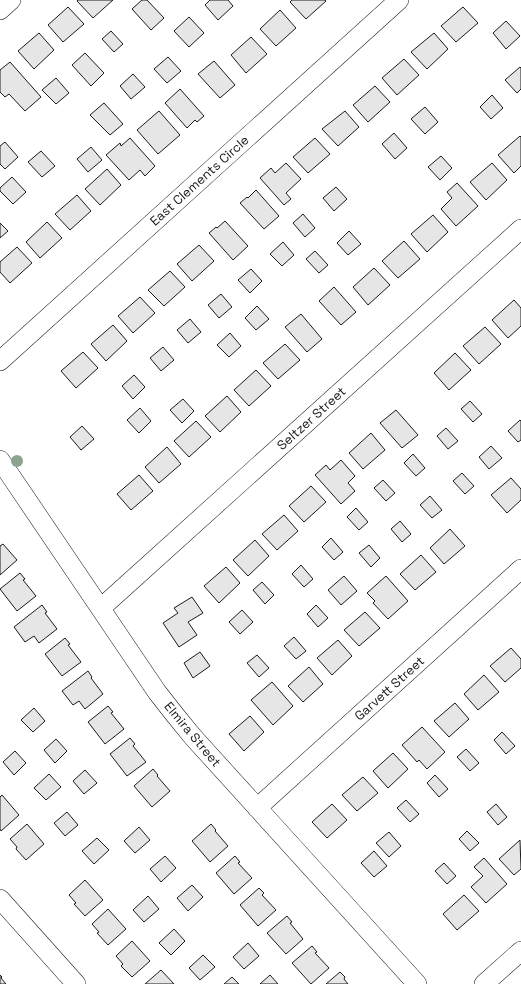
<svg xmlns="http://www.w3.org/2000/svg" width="521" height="984" font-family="'Space Grotesk',sans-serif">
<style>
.building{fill:#e6e6e6;stroke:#1a1a1a}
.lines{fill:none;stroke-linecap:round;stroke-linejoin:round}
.minor-casing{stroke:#1a1a1a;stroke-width:20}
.minor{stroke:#fff;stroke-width:19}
.tree{fill:#8aa48f}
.labels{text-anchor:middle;stroke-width:3;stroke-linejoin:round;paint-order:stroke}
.street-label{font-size:13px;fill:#1a1a1a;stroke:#fff}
</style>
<rect width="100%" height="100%" fill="#fff"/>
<path class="building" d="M78,0H113L93,18L77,1Z
M142,0H147L164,18L151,30L132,9Z
M210,0H228L233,6L218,20L205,5Z
M292,0H325L326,1L306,19L290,2Z
M68,7L84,24L63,42L48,25Z
M463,7L478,23L456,42L441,26Z
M280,10L296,28L276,46L260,29Z
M189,17L204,33L189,47L174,31Z
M506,21L520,36L506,49L493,33Z
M111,31L123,44L114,52L102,39Z
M39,33L54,50L34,69L18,51Z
M434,33L448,49L427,69L411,52Z
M251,37L267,54L246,73L231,55Z
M85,53L104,73L91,86L72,65Z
M168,57L181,71L167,83L154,69Z
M404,59L419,75L397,95L382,78Z
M214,61L235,85L220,98L198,74Z
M10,62L41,97L25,111L9,94L5,97L0,92V70Z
M520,67L521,68V89L517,93L505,80Z
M133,74L145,87L131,99L120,86Z
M56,78L69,93L56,104L42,90Z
M375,86L390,102L368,122L353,105Z
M180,89L204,116L197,122L195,120L187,128L165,103Z
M492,95L503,108L491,119L480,107Z
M104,103L123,124L110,135L90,115Z
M425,107L438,122L425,134L411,119Z
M159,111L180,135L158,154L137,130Z
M345,111L359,127L338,146L322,129Z
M394,133L407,148L395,159L382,144Z
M520,136L521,137V166L514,173L498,155Z
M130,138L155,166L145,176L140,170L129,180L106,155L120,143L121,146Z
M315,138L330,154L308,173L293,157Z
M5,142L18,157L5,169L0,164V146Z
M91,147L102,160L88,172L77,159Z
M41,151L55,166L42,177L28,162Z
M441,156L452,168L440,180L428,167Z
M286,163L301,179L286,193L291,199L284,205L260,178L271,168L275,173Z
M492,163L507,180L486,200L470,182Z
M107,169L121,185L100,205L85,189Z
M12,177L26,192L13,204L0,191V188Z
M457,183L478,206L456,226L441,209L452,198L447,192Z
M336,187L347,199L334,211L323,198Z
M256,190L279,216L264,229L240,203L247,197L248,198Z
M77,195L91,211L70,230L55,214Z
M303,214L315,228L305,237L293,223Z
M433,215L448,232L427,252L411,234Z
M225,221L248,246L233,260L209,233L216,227L217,228Z
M47,222L62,238L40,258L26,242Z
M0,223L8,231L0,238Z
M349,231L361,244L348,255L337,243Z
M404,241L420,259L398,278L382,261Z
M283,242L294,255L282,266L270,254Z
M199,245L214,261L192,281L177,264Z
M17,247L32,263L10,283L0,272V262Z
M315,251L328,265L319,273L306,259Z
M374,268L390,285L368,305L353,287Z
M251,269L262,281L250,293L238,280Z
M170,271L185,287L164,306L148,290Z
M334,287L356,312L341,325L319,301Z
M221,294L232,307L219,318L208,305Z
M140,297L155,313L133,333L118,316Z
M514,300L521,308V326L508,338L492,320Z
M257,306L269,319L256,330L245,318Z
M301,314L322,339L307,352L285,327Z
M190,319L201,332L188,343L177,330Z
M113,325L127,341L106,361L91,344Z
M485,327L501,344L479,364L463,346Z
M230,333L241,346L229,357L217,345Z
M285,344L300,360L278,379L263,363Z
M163,347L174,360L161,371L150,358Z
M83,352L98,368L76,388L61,371Z
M455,353L471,370L449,390L434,373Z
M256,370L271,386L249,406L234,390Z
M134,375L145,387L133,399L122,386Z
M227,396L241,412L220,432L205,416Z
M183,399L194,411L182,423L170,410Z
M470,401L482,414L473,422L461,409Z
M140,408L151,421L139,433L127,420Z
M396,410L418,435L402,448L380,423Z
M520,420L521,421V440L518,442L508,431Z
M196,421L211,437L189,457L174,441Z
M82,426L94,439L81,450L70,437Z
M446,428L458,441L448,449L437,436Z
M371,433L385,450L363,469L349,453Z
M491,446L502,458L489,469L479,457Z
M167,447L181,464L159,483L145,467Z
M413,454L425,468L416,476L404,463Z
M341,460L355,476L348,483L355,491L341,504L315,475L326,465L330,470Z
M462,473L474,486L465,494L453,481Z
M139,475L153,491L131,510L117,494Z
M511,478L521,489V500L507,513L491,495Z
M383,480L395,493L386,501L374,488Z
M311,486L326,502L304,522L289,506Z
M430,496L442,510L432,518L420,505Z
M356,508L368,522L359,530L347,517Z
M284,515L298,531L277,550L262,534Z
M400,521L411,534L402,542L391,529Z
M450,529L465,546L444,564L430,548Z
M331,538L343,552L334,560L322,547Z
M255,540L269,556L248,576L233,560Z
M3,544L17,560L0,575V546Z
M369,545L380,558L371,567L359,553Z
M421,555L436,572L415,590L400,574Z
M301,565L313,579L304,587L292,574Z
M226,567L240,583L219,603L204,586Z
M20,573L25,579L23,580L36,596L17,611L0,589Z
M344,576L357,591L341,605L328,590Z
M386,576L408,601L388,619L373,603L375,601L367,593Z
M262,582L274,595L265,604L253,590Z
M192,597L203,613L188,622L197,635L179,647L163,623L178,613L174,608Z
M42,605L47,612L45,613L57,629L39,643L34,636L25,642L14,627Z
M316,605L328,618L318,627L307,614Z
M242,610L253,622L240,634L229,622Z
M365,612L380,628L359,646L344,630Z
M294,637L306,651L296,659L284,646Z
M65,638L70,644L68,645L81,662L62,676L45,654Z
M338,640L352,656L332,675L317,658Z
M511,648L521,659V668L505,682L490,666Z
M200,652L210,666L193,678L184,663Z
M257,655L269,668L259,677L247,663Z
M309,667L323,684L303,702L288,686Z
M88,671L92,677L91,678L103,694L85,709L79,701L73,705L62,691Z
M484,675L499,692L478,710L464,694Z
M272,682L293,706L273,725L251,700Z
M455,703L469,719L449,737L434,721Z
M108,706L113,712L111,713L124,729L105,744L88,722Z
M34,708L45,721L33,732L21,720Z
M250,716L264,732L244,751L229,734Z
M422,727L445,752L427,769L419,760L417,762L402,745Z
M502,732L515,746L506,754L494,740Z
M130,738L135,744L133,746L146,762L127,776L110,754Z
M56,739L67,751L55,763L44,750Z
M466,749L479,763L470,771L457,757Z
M15,751L26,763L14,775L3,762Z
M393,753L408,769L388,788L373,771Z
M153,769L158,775L157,776L170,791L152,807L134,786Z
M85,770L97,783L84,794L73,781Z
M49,774L61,787L46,800L34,788Z
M435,775L448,789L439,797L427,783Z
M363,777L378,793L357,811L342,795Z
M2,795L19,815L1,831L0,829V797Z
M406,800L419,814L410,822L397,808Z
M332,804L347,820L327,838L312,822Z
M496,804L507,817L498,825L487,812Z
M67,812L78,825L65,836L54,823Z
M27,824L44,844L26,860L16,849L17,847L10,839Z
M211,824L216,830L215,831L228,846L210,862L192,841Z
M139,827L150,840L135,853L124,841Z
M467,831L479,843L470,851L459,839Z
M389,832L401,846L389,857L376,843Z
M97,838L109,850L94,864L82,851Z
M520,840L521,869L514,875L499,859Z
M374,851L387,866L374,877L361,863Z
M165,856L176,868L161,882L150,869Z
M235,856L240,862L238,863L252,878L234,894L216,873Z
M484,858L507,884L486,903L471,887L483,876L474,867Z
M444,863L456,876L447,884L435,871Z
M85,880L103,900L85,916L74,904L76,903L69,895Z
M192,885L203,897L188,911L177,898Z
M259,888L264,893L262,895L276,910L258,926L240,905Z
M464,895L479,911L457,930L443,914Z
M148,896L159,909L144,922L133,910Z
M108,909L126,929L108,945L97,933L99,932L92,924Z
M287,916L292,922L290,923L303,939L286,954L267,933Z
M174,929L185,941L171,955L159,943Z
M132,941L150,961L132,977L121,966L123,964L116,956Z
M248,943L259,956L244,969L233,957Z
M312,946L317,952L315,953L329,968L311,984L292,963Z
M203,955L215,967L200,980L189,968Z
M161,970L174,984H145Z
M340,972L345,977L344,979L348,984H326Z
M0,975L2,977L1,978L6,984H0Z
M270,975L278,984H260Z
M232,977L239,984H224Z"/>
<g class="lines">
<g class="minor-casing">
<path id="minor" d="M0,10L11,0
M0,361L399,0
M0,460L157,692L175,715L193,737L417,984
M101,608L521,229
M257,808L521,569
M0,899L76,984
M484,984L521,951"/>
</g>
<use href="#minor" class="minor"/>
</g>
<circle class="tree" cx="17" cy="461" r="6"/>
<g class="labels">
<g class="street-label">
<text transform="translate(199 180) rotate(-42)" y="5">East Clements Circle</text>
<text transform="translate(311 418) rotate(-42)" y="5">Seltzer Street</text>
<text transform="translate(389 688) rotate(-42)" y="5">Garvett Street</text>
<text transform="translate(193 734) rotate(50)" y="5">Elmira Street</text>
</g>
</g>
</svg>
